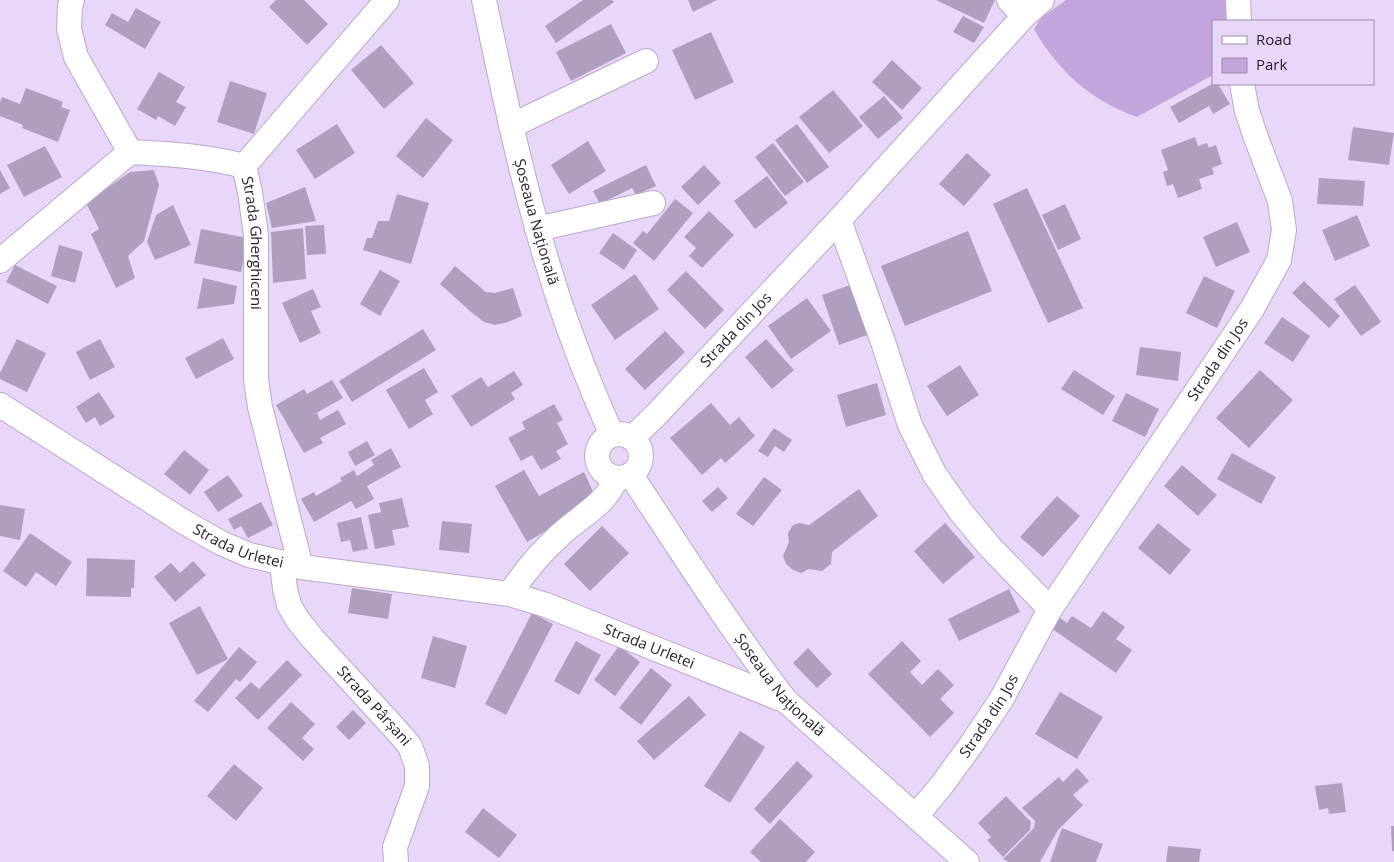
<svg xmlns="http://www.w3.org/2000/svg" width="1394" height="862" font-family="'Open Sans',sans-serif">
<style>
.green{fill:#c2a5dd}
.building{fill:#af9fbf}
.lines{fill:none;stroke-linecap:round;stroke-linejoin:round}
.minor-casing{stroke:#b9a9c9;stroke-width:26}
.minor{stroke:#fff;stroke-width:24}
.labels{text-anchor:middle;stroke-width:5;stroke-linejoin:round;paint-order:stroke}
.street-label{font-size:15px;fill:#241e2a;stroke:#e8d7f9}
</style>
<rect width="100%" height="100%" fill="#e8d7f9"/>
<path class="green" d="M1066,0H1229V21H1213V75L1137,117C1090,100 1058,71 1034,29L1041,18Z"/>
<path class="building" d="M276,0H304L328,24L307,45L269,7Z
M583,0H612L614,2L556,43L545,26Z
M688,0H717L693,12Z
M936,0H995L984,23Z
M136,8L161,22L145,49L105,25L112,13L128,22Z
M963,16L984,27L974,43L953,32Z
M611,24L626,53L571,81L556,52Z
M711,32L734,82L695,100L672,50Z
M381,45L414,83L384,109L351,70Z
M892,60L922,88L902,110L872,82Z
M159,72L185,87L176,102L186,107L175,126L158,116L156,120L137,109Z
M230,81L267,93L254,134L217,122Z
M1212,84H1218L1230,104L1213,114L1209,106L1179,123L1170,107Z
M26,88L63,102L61,107L70,110L58,142L22,128L23,125L0,116V102L2,97L20,104Z
M833,90L863,126L829,153L799,117Z
M884,96L903,118L878,139L859,117Z
M426,118L453,140L423,178L396,156Z
M337,124L355,153L315,179L296,150Z
M797,124L829,167L807,183L775,140Z
M1353,127L1394,133L1389,165L1348,160Z
M1195,137L1198,146L1207,143L1209,148L1216,145L1222,164L1212,168L1214,174L1199,179L1202,189L1178,198L1173,184L1167,186L1163,172L1168,170L1161,150Z
M588,141L606,171L569,194L551,165Z
M773,143L804,182L785,196L755,157Z
M45,146L62,177L24,197L7,165Z
M967,153L991,175L964,206L939,184Z
M646,165L656,186L636,195L632,188L600,204L593,191Z
M704,165L721,183L698,205L681,187Z
M0,170L10,188L0,194Z
M154,170L159,185L144,241L128,256L135,278L116,288L91,234L99,229L86,203L130,172Z
M767,176L788,203L755,229L734,201Z
M1319,178L1365,181L1363,206L1317,204Z
M305,187L316,221L272,228L266,203Z
M1027,188L1083,308L1048,323L993,204Z
M397,194L429,203L411,264L363,250L367,238H372L378,221H389Z
M675,199L693,213L654,261L633,243L643,231L647,234Z
M1065,204L1081,239L1058,250L1042,215Z
M173,205L191,245L155,260L147,242L156,215Z
M709,211L734,235L702,268L689,256L696,248L684,237Z
M1357,215L1370,246L1335,261L1322,230Z
M1237,222L1250,252L1216,267L1203,237Z
M324,225L326,254L307,255L305,226Z
M303,228L306,279L273,283L271,232Z
M201,229L248,238L241,272L194,263Z
M968,231L992,291L905,326L881,266Z
M613,233L637,250L624,270L599,253Z
M59,245L83,252L75,283L51,276Z
M15,265L57,286L48,304L6,282Z
M455,266L486,292L495,293L513,288L522,316L508,322L495,325L484,322L471,312L440,284Z
M380,270L400,281L380,316L360,304Z
M686,271L724,310L705,329L667,290Z
M635,274L659,309L615,340L591,305Z
M1204,276L1235,291L1217,328L1186,313Z
M203,278L237,286L234,304L197,309Z
M1304,281L1340,316L1329,328L1292,293Z
M853,284L870,334L839,345L822,295Z
M1355,285L1381,322L1361,336L1334,299Z
M313,289L321,307L311,311L321,333L300,343L282,303Z
M807,298L831,331L791,359L768,326Z
M1282,317L1310,336L1293,362L1264,343Z
M423,329L436,350L352,402L339,381Z
M665,331L685,352L645,390L625,369Z
M223,338L234,359L196,379L185,358Z
M17,339L46,353L27,392L0,379V373Z
M100,339L115,367L90,380L76,352Z
M766,339L794,370L772,389L745,357Z
M1140,347L1181,352L1178,381L1136,375Z
M960,365L979,395L947,416L927,386Z
M424,368L438,392L425,400L433,414L409,429L386,390Z
M1074,370L1115,396L1103,415L1061,389Z
M1260,370L1293,400L1249,448L1216,418Z
M514,371L523,385L511,393L515,399L471,427L451,396L481,377L488,387Z
M332,380L343,398L311,416L317,413L320,420L338,410L346,424L320,438L323,443L304,453L276,405L304,389L307,394Z
M877,383L886,415L846,427L837,395Z
M99,392L115,417L100,426L95,417L86,423L76,407Z
M1126,393L1159,409L1145,437L1112,421Z
M711,403L730,425L739,417L755,436L725,463L721,458L702,475L670,438Z
M554,404L563,420L557,423L568,444L556,451L561,459L541,470L532,455L521,461L508,438L525,429L522,422Z
M774,428L792,440L784,452L775,446L768,457L758,451Z
M367,441L375,455L355,466L348,452Z
M391,448L401,467L367,486L374,499L356,509L351,501L314,522L301,499L314,492L316,496L342,481L340,478L354,470L357,476L374,465L371,460Z
M184,450L209,470L190,495L164,474Z
M1232,453L1276,477L1261,504L1217,479Z
M1182,465L1217,495L1198,516L1164,486Z
M524,470L539,496L584,472L595,496L546,537L544,532L527,542L495,486Z
M228,475L243,496L218,512L204,492Z
M764,477L782,490L753,526L736,514Z
M718,487L728,498L712,512L702,501Z
M859,489L878,516L832,552L831,564L822,571L809,569L801,573L793,570L786,564L783,556L789,542L788,533L793,525L800,523L809,525Z
M1057,496L1080,516L1043,557L1020,537Z
M402,498L409,527L392,530L395,545L375,549L368,515L381,512L379,503Z
M261,502L273,525L248,538L241,526L234,530L228,519Z
M0,505L25,509L20,540L0,536Z
M361,517L368,549L353,552L350,540L341,542L337,523Z
M442,521L472,524L469,553L439,550Z
M945,523L975,557L943,584L914,551Z
M1158,523L1191,550L1170,575L1138,548Z
M602,526L629,553L590,591L564,564Z
M30,533L72,562L56,586L36,572L26,587L3,571Z
M87,558L135,560L134,588H131V597L86,596Z
M193,561L206,575L175,602L154,577L171,563L180,573Z
M352,588L392,594L388,619L348,613Z
M1009,589L1020,612L959,641L948,619Z
M200,606L228,659L197,675L169,623Z
M1103,611L1125,627L1116,639L1132,650L1116,673L1048,626L1056,615L1067,623L1072,616L1091,628Z
M532,613L553,624L506,715L485,704Z
M433,636L467,646L455,688L421,678Z
M576,641L601,655L579,695L554,681Z
M902,641L921,661L910,672L922,685L938,669L954,685L940,699L954,713L930,737L868,674Z
M619,646L640,662L615,696L594,680Z
M239,647L257,662L240,682L236,679L208,712L194,701Z
M808,648L832,674L817,688L793,663Z
M287,660L302,675L258,720L235,698L251,682L259,689Z
M651,668L672,685L641,725L619,708Z
M1060,692L1103,717L1077,759L1035,734Z
M689,696L706,715L654,760L637,741Z
M291,702L315,724L302,738L314,749L303,761L267,728Z
M353,710L366,723L349,740L336,727Z
M740,731L765,747L730,803L704,786Z
M797,761L813,776L770,824L754,809Z
M234,764L263,788L236,821L207,796Z
M1077,768L1089,781L1073,795L1083,805L1058,830L1040,862H1009L1003,859L1034,828L1035,821L1022,808L1059,777L1063,782Z
M1342,783L1346,812L1329,814L1328,808L1319,810L1315,786Z
M1006,796L1031,822L1030,830L1003,857L987,840L991,837L978,823Z
M483,808L517,835L499,858L465,832Z
M780,819L815,852L806,862H761L750,852Z
M1391,826H1394V851H1392Z
M1062,828L1103,844L1096,862H1050Z
M1168,846L1201,849L1199,862H1166Z"/>
<g class="lines">
<g class="minor-casing">
<g id="minor">
<path d="M72,0L70,6L69,29L76,57L130,152"/>
<path id="s1" d="M484,0C503,89 521,178 548,265C565,323 587,379 612,435"/>
<path d="M1009,0L1024,16"/>
<path d="M1238,0L1239,21"/>
<path d="M511,126L646,61"/>
<path d="M130,152C168,154 206,156 244,166"/>
<path id="s2" d="M244,166L250,192L256,235V380L260,407L301,567"/>
<path d="M244,166L387,0"/>
<path d="M839,220L883,342L910,425L935,475L961,512L990,547L1050,609"/>
<path d="M537,229L653,203"/>
<path d="M0,261L130,152"/>
<path id="s3" d="M0,405L184,522L221,543L249,555L301,567L510,594L546,605L786,701"/>
<circle cx="619" cy="456" r="22"/>
<path id="s4" d="M632,438L655,416L839,220L1024,16L1042,0"/>
<path id="s5" d="M631,475C681,551 730,628 786,701L967,862"/>
<path id="s6" d="M282,563L285,589L289,605L297,619L313,639L398,732L410,746L417,766V786L395,847L396,862"/>
<path d="M510,594C524,572 540,553 560,535C580,516 606,505 616,478"/>
<path id="s7" d="M916,816L941,786L971,745L1001,700L1050,609L1252,309L1279,260L1284,230L1280,201L1255,135L1247,111L1242,84"/>
</g>
</g>
<use href="#minor" class="minor"/>
</g>
<g class="labels">
<g class="street-label">
<text dy="5" stroke="none"><textPath href="#s1" startOffset="228">Șoseaua Națională</textPath></text>
<text dy="5" stroke="none"><textPath href="#s2" startOffset="78">Strada Gherghiceni</textPath></text>
<text dy="5" stroke="none"><textPath href="#s4" startOffset="150">Strada din Jos</textPath></text>
<text dy="5" stroke="none"><textPath href="#s7" startOffset="548">Strada din Jos</textPath></text>
<text dy="5" stroke="none"><textPath href="#s3" startOffset="278">Strada Urletei</textPath></text>
<text dy="5" stroke="none"><textPath href="#s3" startOffset="704">Strada Urletei</textPath></text>
<text dy="5" stroke="none"><textPath href="#s5" startOffset="258">Șoseaua Națională</textPath></text>
<text dy="5" stroke="none"><textPath href="#s6" startOffset="175">Strada Pârșani</textPath></text>
<text dy="5" stroke="none"><textPath href="#s7" startOffset="124">Strada din Jos</textPath></text>
</g>
</g>
<rect x="1212" y="20" width="162" height="65" fill="#e8d7f9" stroke="#9a8da6"/>
<rect x="1222" y="36" width="25" height="8" fill="#ffffff" stroke="#9a8da6"/>
<text x="1256" y="45" font-size="15" fill="#241e2a">Road</text>
<rect x="1222" y="58" width="25" height="15" fill="#c2a5dd" stroke="#9a8da6"/>
<text x="1256" y="70" font-size="15" fill="#241e2a">Park</text>
</svg>
